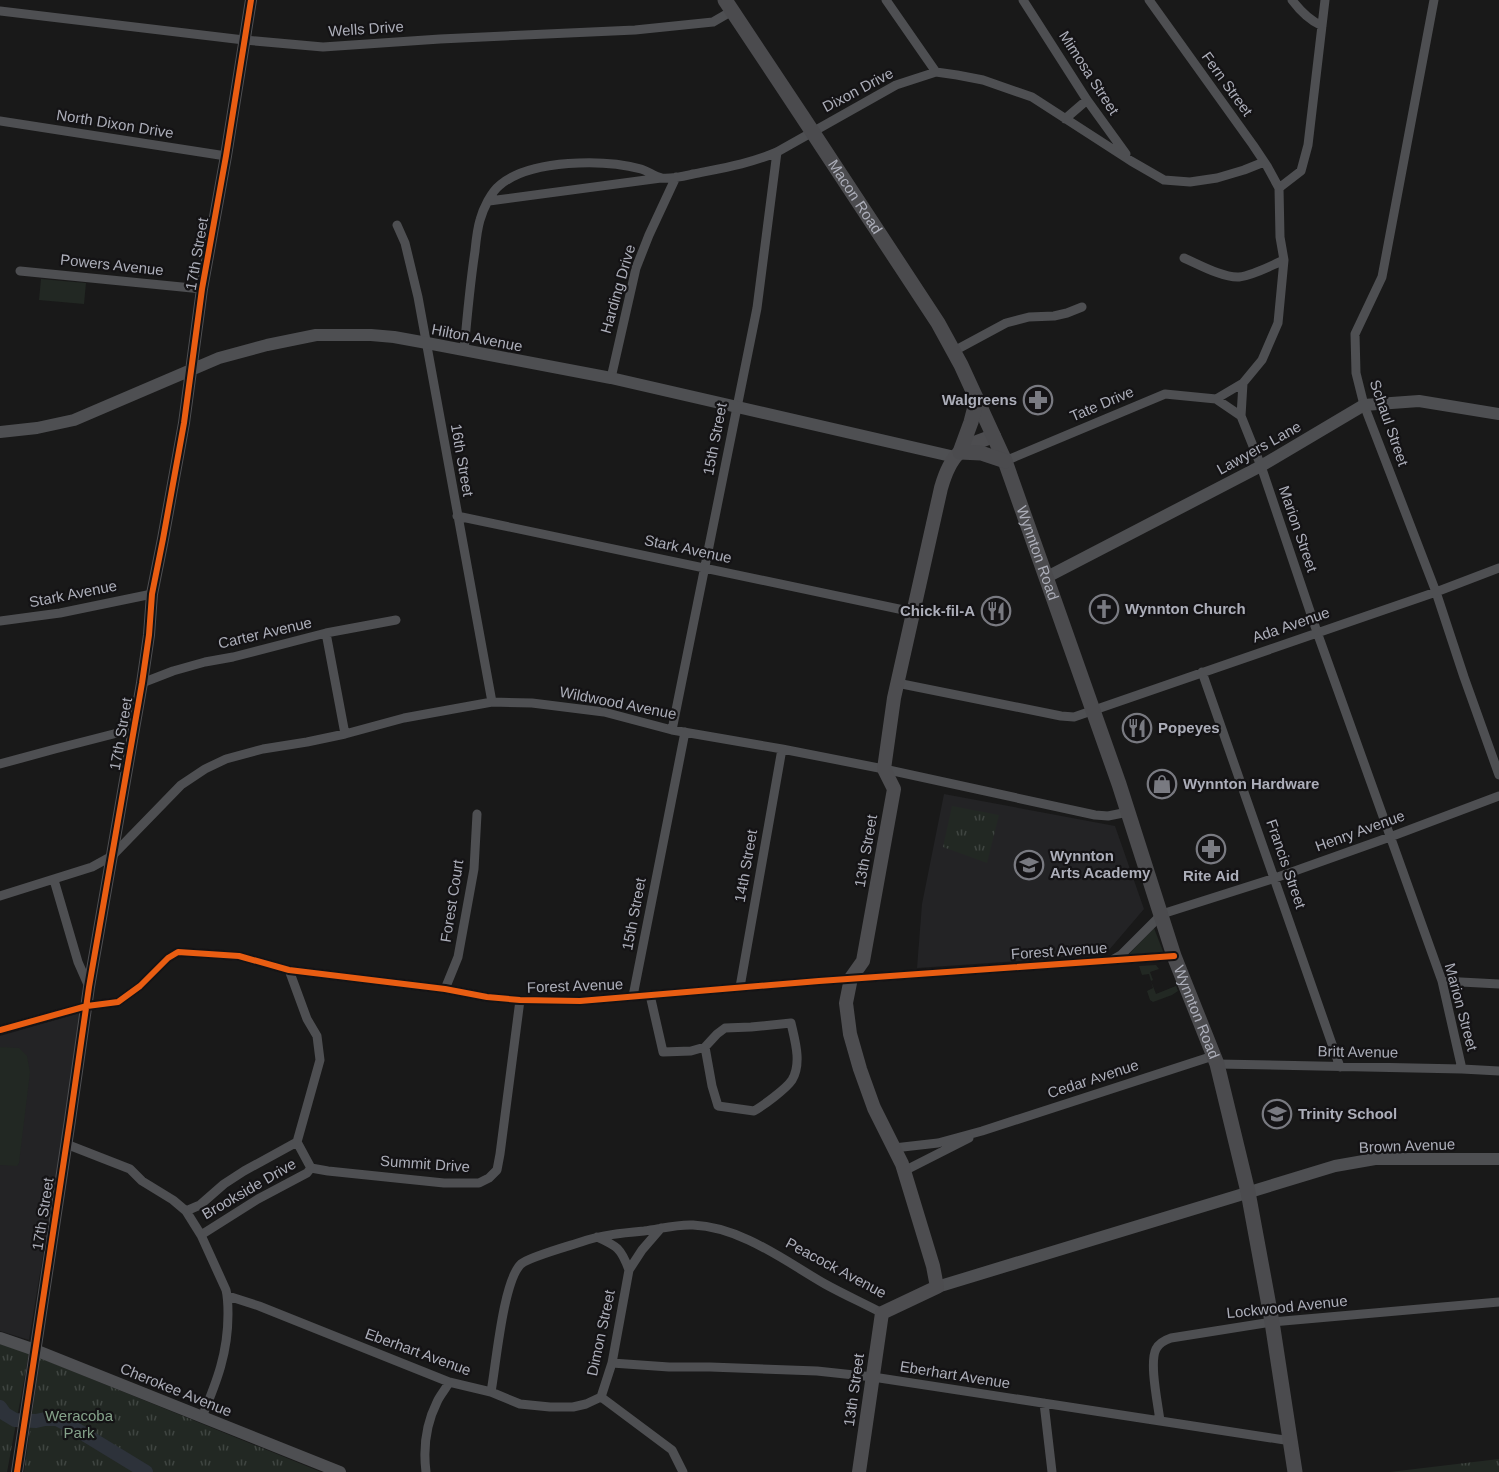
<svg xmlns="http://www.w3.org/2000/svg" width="1499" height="1472" font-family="Arial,sans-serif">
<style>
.built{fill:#232325}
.grass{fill:#222823}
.park{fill:url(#park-tufts)}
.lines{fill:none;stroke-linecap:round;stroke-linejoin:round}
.river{stroke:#2d323a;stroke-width:14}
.minor{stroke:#4e4f52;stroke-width:9}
.tertiary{stroke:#4e4f52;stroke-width:12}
.secondary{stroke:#4d4d50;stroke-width:14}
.primary{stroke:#4b4b4e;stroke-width:15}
.cycleway-casing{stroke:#141315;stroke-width:10}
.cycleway{stroke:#e95d12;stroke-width:6}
.labels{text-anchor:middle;stroke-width:4.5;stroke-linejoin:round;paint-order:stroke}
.street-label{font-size:15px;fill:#acaeb9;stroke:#141315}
.poi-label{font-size:15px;font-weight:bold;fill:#acaeb9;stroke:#141315;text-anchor:start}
.park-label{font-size:15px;fill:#85a28a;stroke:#141315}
</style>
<defs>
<pattern id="park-tufts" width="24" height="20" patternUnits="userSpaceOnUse" patternTransform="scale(1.5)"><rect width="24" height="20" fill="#222823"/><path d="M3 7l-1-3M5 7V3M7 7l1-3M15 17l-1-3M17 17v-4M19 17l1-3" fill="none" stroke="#3f4541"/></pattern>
</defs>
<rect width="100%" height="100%" fill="#191919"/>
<path class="built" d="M944,794L1115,826L1144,909L1109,950L1049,959L917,968L922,904Z
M83,1012L29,1340L0,1331V1036Z"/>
<path class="grass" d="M41,279L86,283L84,304L39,300Z
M1154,928L1164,954L1130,955V953Z
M1156,965L1159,969L1150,972L1153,980L1151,981L1156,994L1176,986L1178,991L1172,995L1153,1002L1150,1000L1147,991L1153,988L1149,974L1142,975L1139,966Z
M0,1047L19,1048L27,1056L30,1072L19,1163L17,1166L0,1165Z"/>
<path class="park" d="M952,806L999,815L987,863L943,847Z
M0,1344L29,1353L7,1472H0Z
M40,1358L321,1472H24Z
M1499,1459V1472H1390Z"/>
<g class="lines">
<path class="river" d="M0,1407L5,1414L15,1420L36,1421L45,1419H57L74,1428L146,1472"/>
<path class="minor" d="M886,0L936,72
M1023,0L1087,100L1126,154
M1149,0L1253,145L1267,166L1279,188
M1292,0C1301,12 1309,20 1322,26
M1325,0L1308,145L1301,171L1279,188L1280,237L1284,260L1278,323L1262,360L1243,383L1241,416L1261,466L1317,632L1442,981L1462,1069
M1434,0L1382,277L1355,334L1356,373L1364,405L1436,592L1464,677L1499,775
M0,11L244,40L323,47L440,39L635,30L713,22L732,11
M1065,119L1087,100
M0,121L226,156
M489,201L661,178
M397,225L405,243L418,297L492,702
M1184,258C1198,264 1223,278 1239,277C1254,275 1270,266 1284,260
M20,271L202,289
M464,351C467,317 470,284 475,251C476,241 477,230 480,220C483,209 491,192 500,185C531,159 604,159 641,169C648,171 655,177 662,178C672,179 684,176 693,174C723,168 749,164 777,152L896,85L936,72L957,75L983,80L1032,97L1131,161L1164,180L1190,182L1217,178L1244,170L1264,162
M954,351L1006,323L1029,317L1054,316L1067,313L1082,307
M611,378L636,268L649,235L676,177
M1216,399L1243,383
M1005,461L1165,394L1216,399L1241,416
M457,516L913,612
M0,621L60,613L152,594
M326,633L345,734
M1202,672L1340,1067
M142,683L173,671L205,662L233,657L326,633L396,620
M897,683L1061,716L1074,717L1436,592L1499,568
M672,730L757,308L777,152
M0,764L55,749L133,729
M54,880L78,962L89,987
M0,896L92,867L112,856L181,785L205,769L226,759L263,749L307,742L345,734L404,718L492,702L532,703L604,712L672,730L782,749L884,769L1095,815L1108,816L1128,812
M1114,959L1121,955L1162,914L1275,878L1390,837L1499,796
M1442,981L1499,984
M740,987L782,749
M445,989L458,957L474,869L477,814
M650,995L663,1052L691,1051L705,1047
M633,996L685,732
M791,1023C795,1041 802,1063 792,1080C786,1089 764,1105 754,1111L718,1106L712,1086L705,1047L717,1034L725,1028L751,1027Z
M0,1030L87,1006L118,1002L140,986L168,958L178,952L239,956L289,970L445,989L487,997L520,1000L580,1001L819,981L1174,956
M1217,1064L1462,1069L1499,1071
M297,1142L311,1168L328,1171L444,1183H479L489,1178L497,1170L500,1154L520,1000
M66,1144L130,1169L142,1181L173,1200L186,1211L201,1235L226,1290C228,1298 228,1306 228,1314C228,1353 217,1381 202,1417
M894,1148L938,1143L982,1131L1213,1056
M904,1171L969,1138
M186,1211L200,1205L224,1184L244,1171L297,1142L320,1060L317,1036L307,1019L289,970
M201,1235L258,1199L307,1173L311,1168
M597,1237C617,1246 621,1248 629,1270
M228,1296L259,1306L449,1382L491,1392L520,1404L550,1407H573L586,1404L601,1397
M612,1363L669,1367H710L817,1371L873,1377L1291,1441
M491,1392C496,1365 503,1281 521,1264C529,1257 569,1246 581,1242C601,1235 622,1233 644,1231C660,1229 677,1224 693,1225C741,1227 785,1261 825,1284C843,1294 863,1303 882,1313
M601,1397L612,1363L629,1270L642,1250L661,1228
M601,1397L672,1450L683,1472
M1044,1403L1052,1472
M1160,1421C1158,1404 1149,1363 1156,1349C1159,1343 1165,1340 1171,1338L1272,1322L1499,1302
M426,1472C423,1448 426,1424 437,1402C440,1395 446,1389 449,1382"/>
<path class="tertiary" d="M0,432L37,428L74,420L219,358L267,345L316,335H371L394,337L427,343L611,378L955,457
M1047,577L1261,466L1364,405L1419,401L1499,414
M937,1287L1335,1166L1375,1159H1499
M0,1338L35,1350L340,1472
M17,1472L70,1120L89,987L142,683L149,635L152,594L163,539L184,423L202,289L226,156L251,0"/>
<path class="secondary" d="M859,1472L882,1313L937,1287L933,1266L902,1164L874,1108L860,1069L850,1034L846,1003L851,978L863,961L894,789L884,769L894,698L941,488C951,453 961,447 994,436"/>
<g class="primary">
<path id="s1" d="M725,0L802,116L938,323L961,365L1005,461L1119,784L1174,956L1217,1064L1248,1192L1272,1322L1295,1472"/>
<path d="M977,399L971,422L960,452L981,453L1005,461"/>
</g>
<g class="cycleway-casing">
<path id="cycleway" d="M0,1030L87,1006L118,1002L140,986L168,958L178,952L239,956L289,970L445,989L487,997L520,1000L580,1001L819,981L1174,956
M17,1472L70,1120L89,987L142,683L149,635L152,594L163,539L184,423L202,289L226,156L251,0"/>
</g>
<use href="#cycleway" class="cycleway"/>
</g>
<defs>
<g id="pharmacy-ring" transform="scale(1.5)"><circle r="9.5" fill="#141315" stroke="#797a81" stroke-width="1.5"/><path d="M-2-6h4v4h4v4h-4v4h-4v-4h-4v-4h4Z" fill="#797a81"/></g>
<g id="church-ring" transform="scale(1.5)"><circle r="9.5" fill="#141315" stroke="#797a81" stroke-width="1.5"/><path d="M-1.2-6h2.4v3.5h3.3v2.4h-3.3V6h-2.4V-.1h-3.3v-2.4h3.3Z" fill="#797a81"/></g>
<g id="restaurant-ring" transform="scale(1.5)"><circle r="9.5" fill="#141315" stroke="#797a81" stroke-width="1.5"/><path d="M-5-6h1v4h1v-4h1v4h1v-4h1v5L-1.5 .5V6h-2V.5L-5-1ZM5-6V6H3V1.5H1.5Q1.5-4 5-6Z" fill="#797a81"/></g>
<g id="shop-ring" transform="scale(1.5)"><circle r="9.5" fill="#141315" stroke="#797a81" stroke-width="1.5"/><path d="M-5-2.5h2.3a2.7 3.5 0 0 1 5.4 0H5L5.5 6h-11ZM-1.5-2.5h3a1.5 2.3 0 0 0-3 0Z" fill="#797a81"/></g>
<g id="school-ring" transform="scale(1.5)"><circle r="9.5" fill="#141315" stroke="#797a81" stroke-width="1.5"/><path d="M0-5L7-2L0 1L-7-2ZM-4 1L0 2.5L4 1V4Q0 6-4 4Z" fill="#797a81"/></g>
</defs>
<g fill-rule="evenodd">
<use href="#pharmacy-ring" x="1038" y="400"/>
<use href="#church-ring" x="1104" y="609"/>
<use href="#restaurant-ring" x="996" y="611"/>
<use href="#restaurant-ring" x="1137" y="728"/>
<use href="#shop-ring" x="1162" y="784"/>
<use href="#pharmacy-ring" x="1211" y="849"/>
<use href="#school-ring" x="1029" y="865"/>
<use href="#school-ring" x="1277" y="1114"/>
</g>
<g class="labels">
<g class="street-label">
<text transform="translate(366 29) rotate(-4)" y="5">Wells Drive</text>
<text transform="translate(1089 73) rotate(57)" y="5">Mimosa Street</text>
<text transform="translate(1227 84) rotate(54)" y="5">Fern Street</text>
<text transform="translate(858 90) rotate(-28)" y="5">Dixon Drive</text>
<text transform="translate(115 124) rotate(9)" y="5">North Dixon Drive</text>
<text dy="5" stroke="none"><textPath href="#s1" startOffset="236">Macon Road</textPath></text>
<text transform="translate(197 254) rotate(-80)" y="5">17th Street</text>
<text transform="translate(112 265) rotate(6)" y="5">Powers Avenue</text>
<text transform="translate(618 289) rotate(-74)" y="5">Harding Drive</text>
<text transform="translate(477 338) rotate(11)" y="5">Hilton Avenue</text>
<text transform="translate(1102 404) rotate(-23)" y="5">Tate Drive</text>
<text transform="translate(1389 423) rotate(71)" y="5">Schaul Street</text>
<text transform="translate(715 439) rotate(-79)" y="5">15th Street</text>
<text transform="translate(1259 448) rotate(-29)" y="5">Lawyers Lane</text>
<text transform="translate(462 460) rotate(80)" y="5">16th Street</text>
<text transform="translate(1298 529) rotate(71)" y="5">Marion Street</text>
<text transform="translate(688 549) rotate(12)" y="5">Stark Avenue</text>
<text dy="5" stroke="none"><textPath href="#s1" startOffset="638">Wynnton Road</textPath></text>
<text transform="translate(73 594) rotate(-11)" y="5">Stark Avenue</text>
<text transform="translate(1291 625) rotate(-19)" y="5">Ada Avenue</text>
<text transform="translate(265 633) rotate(-13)" y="5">Carter Avenue</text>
<text transform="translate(618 703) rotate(11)" y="5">Wildwood Avenue</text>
<text transform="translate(121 734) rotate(-80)" y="5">17th Street</text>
<text transform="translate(1360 831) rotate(-20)" y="5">Henry Avenue</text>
<text transform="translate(866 851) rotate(-80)" y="5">13th Street</text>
<text transform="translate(1286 864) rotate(71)" y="5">Francis Street</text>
<text transform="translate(746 866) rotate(-80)" y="5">14th Street</text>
<text transform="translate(452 901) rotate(-81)" y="5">Forest Court</text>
<text transform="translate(634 914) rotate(-79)" y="5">15th Street</text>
<text transform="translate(1059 951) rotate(-4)" y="5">Forest Avenue</text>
<text transform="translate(575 986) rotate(-2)" y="5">Forest Avenue</text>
<text transform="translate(1461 1007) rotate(75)" y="5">Marion Street</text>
<text dy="5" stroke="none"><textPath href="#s1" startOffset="1124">Wynnton Road</textPath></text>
<text transform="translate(1358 1052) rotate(1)" y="5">Britt Avenue</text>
<text transform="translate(1093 1079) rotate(-18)" y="5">Cedar Avenue</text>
<text transform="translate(1407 1146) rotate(-2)" y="5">Brown Avenue</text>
<text transform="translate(425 1164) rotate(4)" y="5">Summit Drive</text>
<text transform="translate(249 1189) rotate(-30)" y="5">Brookside Drive</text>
<text transform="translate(43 1214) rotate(-81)" y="5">17th Street</text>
<text transform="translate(836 1268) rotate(28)" y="5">Peacock Avenue</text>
<text transform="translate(1287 1307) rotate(-6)" y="5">Lockwood Avenue</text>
<text transform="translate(601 1333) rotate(-78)" y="5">Dimon Street</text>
<text transform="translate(418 1352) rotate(20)" y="5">Eberhart Avenue</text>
<text transform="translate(955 1375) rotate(9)" y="5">Eberhart Avenue</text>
<text transform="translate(176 1390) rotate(22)" y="5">Cherokee Avenue</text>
<text transform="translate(854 1390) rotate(-82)" y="5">13th Street</text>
</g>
<g class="poi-label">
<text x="1017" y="405" text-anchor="end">Walgreens</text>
<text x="1125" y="614">Wynnton Church</text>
<text x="975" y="616" text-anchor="end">Chick-fil-A</text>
<text x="1158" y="733">Popeyes</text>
<text x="1183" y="789">Wynnton Hardware</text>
<text x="1050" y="861">Wynnton<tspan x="1050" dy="17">Arts Academy</tspan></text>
<text x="1211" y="881" text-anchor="middle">Rite Aid</text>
<text x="1298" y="1119">Trinity School</text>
</g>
<g class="park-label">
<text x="79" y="1421">Weracoba<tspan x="79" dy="17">Park</tspan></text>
</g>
</g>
</svg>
